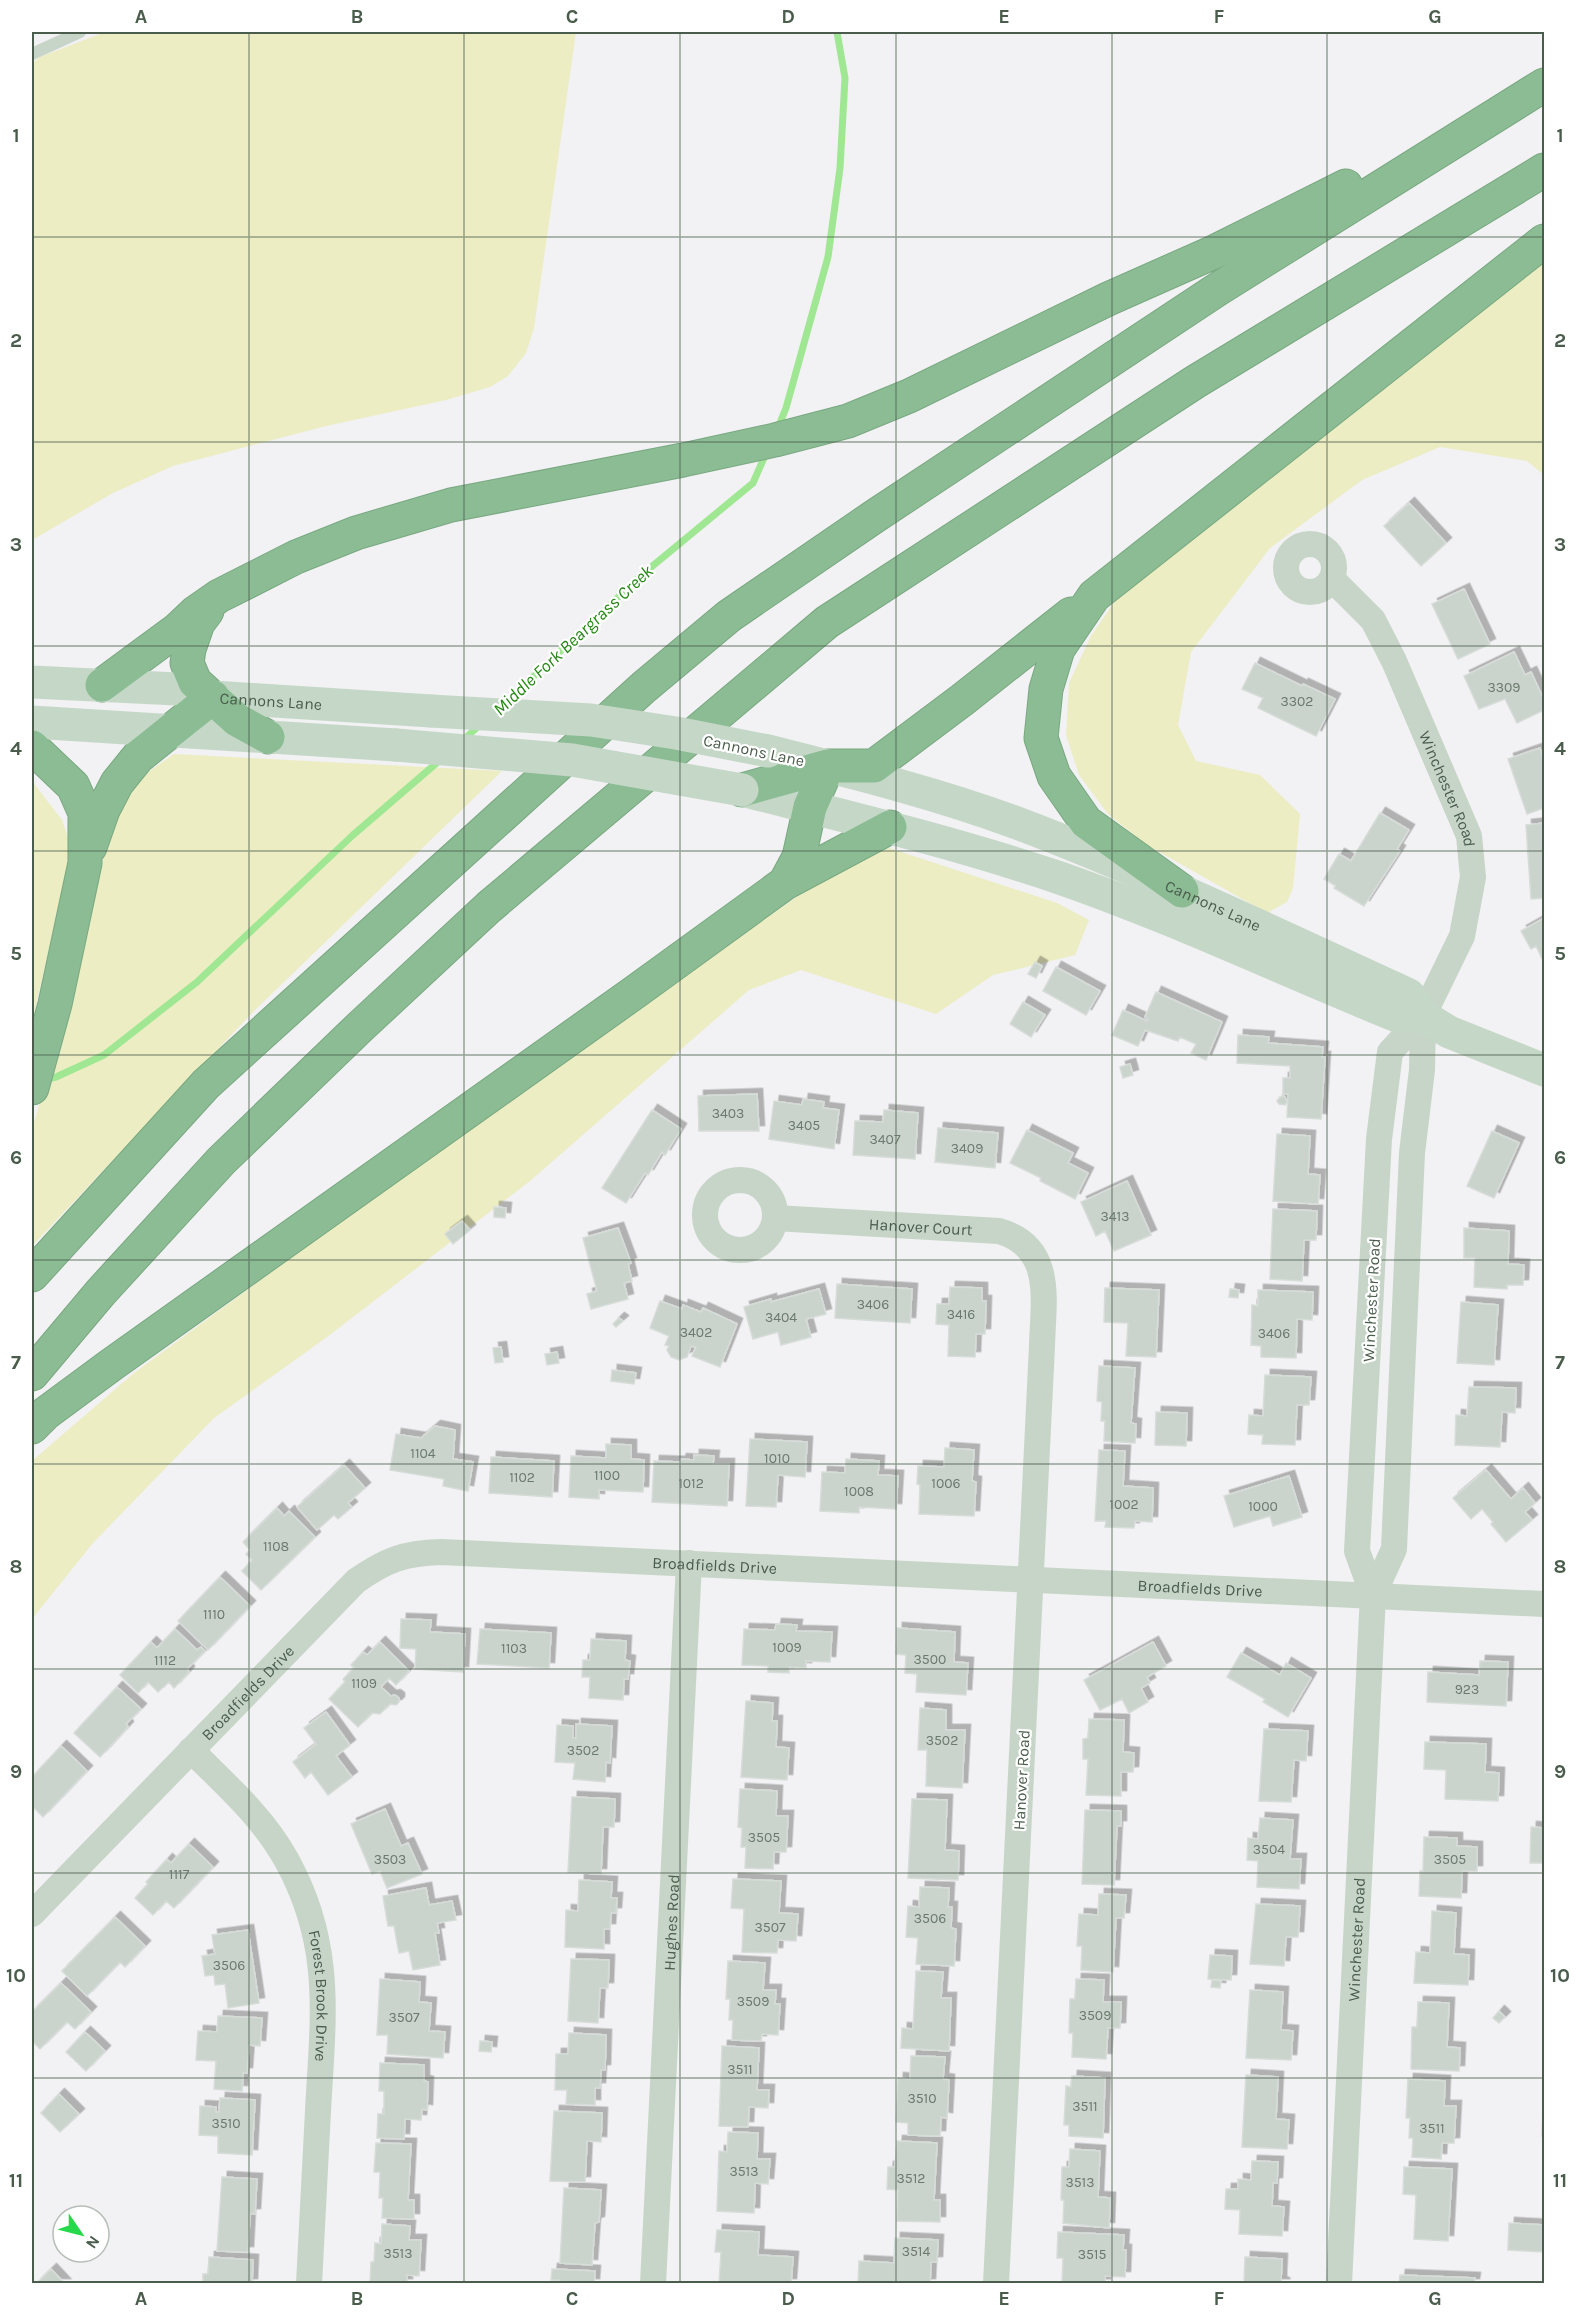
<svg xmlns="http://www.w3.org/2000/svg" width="1576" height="2315" font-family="Karla,sans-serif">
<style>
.green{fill:#ecedc3}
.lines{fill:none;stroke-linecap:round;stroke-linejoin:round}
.stream{stroke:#a0e793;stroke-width:7}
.building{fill:#cbd3cd;stroke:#d6dcd8;stroke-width:1.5;filter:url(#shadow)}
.highway-casing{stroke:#78a880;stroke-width:35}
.lane{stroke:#c6d5c7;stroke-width:12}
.street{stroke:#c6d5c7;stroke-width:26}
.secondary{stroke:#c5d8c8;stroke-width:33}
.highway{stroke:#8cbc94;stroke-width:33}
.secondary-bridge{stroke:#c5d8c8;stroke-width:33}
.grid{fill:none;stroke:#4a5d4c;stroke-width:1.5;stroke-opacity:0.55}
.labels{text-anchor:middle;stroke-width:4.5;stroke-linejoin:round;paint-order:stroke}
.number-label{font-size:14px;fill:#6a7a6c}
.street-label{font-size:16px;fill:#4a5d4c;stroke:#fff}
.water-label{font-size:18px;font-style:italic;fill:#268715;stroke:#fff}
.neatline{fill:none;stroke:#4a5d4c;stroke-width:2}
.grid-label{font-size:20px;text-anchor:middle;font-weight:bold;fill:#4a5d4c}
</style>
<defs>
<filter id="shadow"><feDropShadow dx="5.5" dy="-5.5" stdDeviation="0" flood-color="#0004"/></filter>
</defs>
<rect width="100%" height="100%" fill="#f2f1f3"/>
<path class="green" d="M105,32H576L534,328L526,353L508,376L490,387L446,400L326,426L173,466L113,493L32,540V64L40,57Z
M1544,259V475L1527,461L1440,447L1362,480L1270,548L1191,652L1178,725L1196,761L1260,775L1300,814L1293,888L1287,902L1267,913L1147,845L1108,814L1079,775L1066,735L1069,683L1091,636L1117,598Z
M174,754L502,771L254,1011L32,1246V1130L57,1042L115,814L141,777Z
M32,781L62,820L72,849L32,1023Z
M889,848L1057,903L1089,920L1075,955L993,975L936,1014L801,970L749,990L530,1181L327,1337L214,1418L93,1543L32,1619V1461L134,1373L356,1210L665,987L836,870Z"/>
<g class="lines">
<path class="stream" d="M777,430L786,408L828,257L840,168L845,78L837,32
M505,703L644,573L753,483L767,451
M462,741L481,724
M43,1080L56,1077L104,1055L197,982L353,835L440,760"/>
</g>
<path class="building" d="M1409,503L1446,543L1421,566L1384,526Z
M1464,589L1490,644L1458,659L1432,604Z
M1514,652L1525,675L1531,672L1544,700V710L1517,723L1505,699L1479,709L1464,676Z
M1255,663L1302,686L1303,684L1335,699L1316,736L1258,708L1263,698L1242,689Z
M1540,748L1544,762V808L1527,814L1508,759Z
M1380,813L1409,830L1397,849L1400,851L1364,906L1334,888L1336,886L1324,879L1339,854L1351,861Z
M1544,823V898L1531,899L1526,825Z
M1544,918V963L1536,946L1531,949L1521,931Z
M1035,962L1042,966L1036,978L1028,974Z
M1056,967L1100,991L1086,1015L1043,991Z
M1156,992L1222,1022L1206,1060L1191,1053L1196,1044L1180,1037L1178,1041L1145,1030L1138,1046L1112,1035L1123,1010L1147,1021L1148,1019L1145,1017Z
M1023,1002L1045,1015L1031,1037L1010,1024Z
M1238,1035L1269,1037L1268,1043L1323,1047L1322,1057H1325L1321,1119L1287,1117L1288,1094H1283V1078H1290V1066L1237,1063Z
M1130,1064L1133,1075L1123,1078L1120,1067Z
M757,1094L759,1131H699L698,1096Z
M1284,1096L1287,1101L1285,1105L1279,1104L1277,1101L1280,1097Z
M803,1099L824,1102L823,1108L839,1110L834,1149L769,1139L774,1101L802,1105Z
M652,1110L681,1129L665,1155L662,1152L648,1175L645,1173L626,1203L602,1188Z
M884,1110L918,1113L915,1159L853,1155L855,1121L883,1122Z
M938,1128L998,1133L995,1168L935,1162Z
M1027,1130L1073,1153L1068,1163L1088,1173L1075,1199L1040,1181L1041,1178L1010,1163Z
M1492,1131L1519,1143L1494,1198L1467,1186Z
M1277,1134L1310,1136L1308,1174L1320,1175L1318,1204L1273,1201Z
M1127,1181L1151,1235L1114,1251L1105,1231L1096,1236L1081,1202Z
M494,1207L506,1208L505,1218L494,1217Z
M1273,1209L1317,1211L1316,1240H1304L1302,1281L1270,1279Z
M462,1221L470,1230L453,1244L445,1234Z
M618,1228L631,1263L628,1264L632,1281L624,1283L628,1299L591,1309L587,1294L597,1291L583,1238Z
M1464,1228L1509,1231L1508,1264L1524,1265L1523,1285H1507V1289L1474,1287L1475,1258H1464Z
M837,1284L912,1289L910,1323L835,1318Z
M950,1287L982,1288V1301H986L985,1334H976L975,1357L948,1356L949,1325L936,1324L937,1304H949Z
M1105,1288L1159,1290L1156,1357L1126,1356L1128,1323L1104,1322Z
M819,1289L826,1314L806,1319L811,1337L781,1345L778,1332L753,1339L744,1307L771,1299V1302Z
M1230,1289L1239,1290L1238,1298L1229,1297Z
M1258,1290L1313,1292L1312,1320L1297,1319L1296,1358L1261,1357V1346L1251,1345L1252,1305L1258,1306Z
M660,1301L682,1309L683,1305L701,1312L703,1308L737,1324L720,1367L692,1356L696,1347L691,1346L687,1357L679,1360L671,1357L667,1350L669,1346L665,1345L669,1336L650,1328Z
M1461,1302L1498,1305L1494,1365L1457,1363Z
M619,1318L623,1321L616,1327L613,1324Z
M501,1347L503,1362L495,1363L493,1348Z
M557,1352L559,1363L547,1365L545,1354Z
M1099,1366L1135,1368L1131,1423L1136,1424L1135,1443L1104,1441L1105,1421H1101L1102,1402L1097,1401Z
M612,1370L636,1373L634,1384L611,1381Z
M1265,1375L1311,1377L1309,1405H1297L1295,1445L1262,1444L1263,1435L1248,1434L1249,1415L1263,1416Z
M1469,1387L1516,1388L1515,1413L1502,1412L1500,1447L1455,1445L1456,1415L1467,1416Z
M1156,1412L1187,1413L1186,1446L1155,1445Z
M435,1426L455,1430L453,1459L473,1462L468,1491L443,1486L444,1479L390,1470L396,1434L421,1438Z
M750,1439L807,1442L805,1477L778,1475L776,1507L746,1506Z
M606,1444L631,1445V1459L644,1460L643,1492L599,1490V1499L569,1497L571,1456L606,1458Z
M945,1448L974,1450L972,1481L976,1482L974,1516L919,1514L920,1485L917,1484L918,1466L944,1467Z
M1099,1450L1125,1451L1123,1486L1153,1488L1152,1522L1135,1521L1134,1528L1105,1527L1106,1521H1095Z
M694,1455L714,1456L713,1464H729L727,1506L652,1502L654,1461L680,1462L681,1459L694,1460Z
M491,1457L554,1461L552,1497L489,1493Z
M846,1459L879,1461L878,1475L898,1476L896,1509L859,1507V1513L820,1511L822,1472L845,1473Z
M344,1465L365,1488L348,1503L352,1507L338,1519L334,1515L317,1530L297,1507Z
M1486,1470L1511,1499L1523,1488L1535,1503L1525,1512L1532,1520L1506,1542L1491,1524L1493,1522L1482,1509L1471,1519L1453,1498Z
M1289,1476L1302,1517L1273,1526L1270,1516L1234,1527L1224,1496Z
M277,1508L284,1516L289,1511L315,1537L261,1590L242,1571L252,1560L246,1554L250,1550L243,1542Z
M220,1577L250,1606L208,1650L178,1621Z
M401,1619L431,1620L430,1632L465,1634L463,1672L415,1669L416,1649L400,1648Z
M776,1624L797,1625L796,1631L832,1632L830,1662L806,1661V1668L789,1667V1673L768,1672V1666L742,1665L744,1629L775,1630Z
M897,1628L955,1632L954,1662L968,1663L966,1695L916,1692L917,1674L905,1673L906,1655L896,1654Z
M175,1629L197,1650L201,1647L205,1651L187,1669L189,1672L174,1688L169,1682L158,1692L148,1682L138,1693L120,1675L151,1642L157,1648Z
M480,1629L551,1633L549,1668L477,1664Z
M591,1639L626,1641L625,1660L630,1661L628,1679H624L623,1700L589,1698L590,1677H582L583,1660H590Z
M380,1642L409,1671L396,1685L389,1678L381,1687L391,1696L395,1695L399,1698V1702L396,1705L390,1704L380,1714L372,1713L358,1727L329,1699L345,1682L343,1679L354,1668L351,1665L363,1652L367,1655Z
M1153,1642L1166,1666L1147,1677L1150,1683L1141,1688L1148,1702L1129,1713L1122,1699L1100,1710L1084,1680Z
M1241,1653L1280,1675L1286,1663L1311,1678L1288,1717L1263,1702L1265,1699L1227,1677Z
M1480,1661L1508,1662L1506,1706L1427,1702L1428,1672L1479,1675Z
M117,1687L141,1709L126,1724L128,1727L100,1757L74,1733Z
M746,1701L773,1703L772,1721H777L776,1747L789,1748L787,1780L741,1777Z
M920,1708L946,1710V1730H965L962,1788L926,1786L927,1750H918Z
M326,1712L350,1745L336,1756L352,1777L328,1795L311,1772L305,1778L293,1762L316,1744L304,1728Z
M1089,1719L1124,1720L1123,1752L1134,1753L1133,1772H1121V1796L1086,1795L1088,1759H1083V1739L1088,1738Z
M576,1724L612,1726L610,1763L606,1762L605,1782L573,1779L575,1763L555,1762L557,1725L573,1726V1738H576Z
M1264,1729L1308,1731L1306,1761L1294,1760L1291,1802L1259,1801Z
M1425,1742L1486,1744L1485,1772L1499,1773L1498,1801L1445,1799L1446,1770L1424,1769Z
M61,1746L87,1771L43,1817L32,1806V1777Z
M740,1789L777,1791L776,1816H788L786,1852H774L773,1869L745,1868L746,1847H741L742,1828L738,1827Z
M572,1797L615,1799L614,1827H603L601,1874L568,1872Z
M912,1799L947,1800L945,1850L959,1851L958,1880L908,1878Z
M385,1809L401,1846L408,1843L422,1874L387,1888L380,1871L372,1874L351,1824Z
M1085,1810L1121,1811V1826H1117L1114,1885L1082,1884Z
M1260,1818L1293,1820L1290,1859H1301L1299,1889L1257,1887L1258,1861L1247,1860L1248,1838L1258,1839Z
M1531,1827L1544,1828V1863H1530Z
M1424,1837L1457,1838V1846L1477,1847V1871H1462L1461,1898L1419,1896L1420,1871H1423Z
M189,1844L213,1867L174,1908L166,1901L153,1915L135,1898L148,1884L146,1882L167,1859L171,1863Z
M733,1879L781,1881L779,1913L798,1914L796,1941L778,1940L777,1953L742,1952L744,1909L731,1908Z
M579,1880L612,1882L611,1898H617L616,1913H611L610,1929H604V1949L565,1947L566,1910L578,1911Z
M920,1887L949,1888L948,1907H952L951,1928L956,1929L954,1966L916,1964L918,1938L906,1937L908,1906L919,1907Z
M426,1888L429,1905L452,1901L456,1920L437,1923L439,1933H435L440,1965L413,1970L409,1951L399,1953L394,1926H388L383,1896Z
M1099,1894L1126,1895L1124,1918H1116L1113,1972L1081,1970L1082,1946H1077L1079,1914L1098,1915Z
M1256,1904L1300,1906L1298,1937H1286L1284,1966L1250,1964Z
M1432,1911L1456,1913L1454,1954L1469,1955L1468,1985L1414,1983L1416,1952L1430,1953Z
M115,1917L145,1946L125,1967L120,1962L87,1996L62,1971Z
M248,1930L259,2003L228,2008L225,1984L215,1985L214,1975L205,1976L202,1956L215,1954L212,1935Z
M1210,1955L1232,1956L1231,1980L1208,1979Z
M571,1959L609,1960L608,1988H600L598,2023L568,2021Z
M728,1961L765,1963L763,1990H776L775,2004H780L778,2035L762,2034L761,2041L732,2040L733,2020H729L730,1999H726Z
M916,1971L943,1972L941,1998H951L949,2051L901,2048L902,2028L913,2029Z
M380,1979L420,1982L419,2002L431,2003L429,2031L445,2032L443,2058L387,2054L388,2035H377Z
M1076,1979L1104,1980L1103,2002H1121L1120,2028H1108L1106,2059L1072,2057L1073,2033H1069L1070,1999H1075Z
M1212,1980L1221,1981L1220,1988L1211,1987Z
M61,1983L91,2012L75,2029L67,2022L40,2049L32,2041V2012Z
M1250,1990L1283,1992L1281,2030L1293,2031L1291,2060L1246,2058Z
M1418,2002L1449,2003L1447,2047L1460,2048L1459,2071L1411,2069L1412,2027H1417Z
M1499,2011L1505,2017L1499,2023L1493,2018Z
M218,2016L262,2018L260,2046L249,2045L247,2073H243L242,2091L214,2089L216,2061L196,2060L198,2031L217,2032Z
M85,2032L105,2051L86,2071L66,2052Z
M569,2033L606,2035L605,2070H601L600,2088H595V2105L566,2104L567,2090H555L556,2054H568Z
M480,2041L492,2042L491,2052L479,2051Z
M722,2046L759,2048L757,2090H769L768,2108L749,2107L748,2127L719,2126Z
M911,2056L945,2057L943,2079L949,2080L947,2118L941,2117L940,2136L908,2135V2123L896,2122L898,2078L910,2079Z
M380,2063L424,2065V2081L428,2082L427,2110L422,2109L421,2120L405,2119L404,2139L377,2138L378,2114H384V2091H379Z
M1246,2075L1278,2077L1276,2119L1289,2120L1287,2149L1242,2147Z
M1072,2076L1105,2078L1103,2138L1069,2136V2125H1064L1066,2086L1071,2087Z
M1408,2079L1445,2081L1444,2106H1456L1454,2143H1442L1441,2159L1412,2157L1413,2138H1409L1410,2118H1406Z
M59,2094L79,2114L60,2132L41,2113Z
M220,2098L255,2100L252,2155L218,2153V2136L199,2135L200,2106L216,2107V2112H219Z
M1543,2109L1544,2110V2136H1542Z
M554,2111L602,2113L601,2142L587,2141L585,2182L550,2181Z
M728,2132L758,2133L757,2159H770L768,2184L755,2183L754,2213L717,2211L719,2151L727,2152Z
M897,2141L937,2143L934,2200H940V2222L897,2221L898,2190L887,2189L888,2167H895Z
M376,2143L411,2144L408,2200H414V2219L382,2218L383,2198H379L380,2172H374Z
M1070,2149L1100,2151L1098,2197L1110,2198L1109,2228L1063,2223L1064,2200H1061L1062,2167H1069Z
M1252,2161L1278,2162L1277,2183H1273L1272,2206L1284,2207L1282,2236L1239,2234L1240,2210L1225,2209L1226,2189H1238V2179L1251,2180Z
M1404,2167L1452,2169L1448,2241L1414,2239L1416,2195L1403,2194Z
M222,2177L257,2179L255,2214H250L248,2252L217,2251Z
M564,2188L601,2190L599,2222L595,2223L592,2265L560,2263Z
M1509,2223L1544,2225V2252L1508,2250Z
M382,2224L410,2226L409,2240H421L419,2276L407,2275V2284H370L371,2262H374L375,2243L381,2244Z
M717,2230L759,2232L758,2255L793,2257L791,2284H719L721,2252H715Z
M1058,2232L1124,2235L1123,2250H1126L1125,2277L1105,2276V2284H1062L1063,2258H1057Z
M895,2238L938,2240L937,2262H931L930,2284H858L859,2261L894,2263Z
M209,2257L253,2260L252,2284H203V2274H208Z
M1245,2257L1282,2259L1281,2282L1285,2284H1244Z
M51,2269L65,2284H36Z
M552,2269L595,2271L594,2284H560V2280H551Z
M1400,2275L1475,2278L1474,2284H1399Z"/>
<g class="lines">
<g class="highway-casing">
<path id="highway" d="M207,611L198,623L189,649L187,663L195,682L237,720L268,737
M102,685L178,629L196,612L219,596L296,557L356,533L451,505L683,460L775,440L848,421L909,396L1108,299L1214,252L1346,186
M32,747L73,786L85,813V863L55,1004L32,1088
M742,790L828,766H874L962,700L1071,614
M90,847L103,810L117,783L138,757L213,697
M785,883L799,857L810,807L828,766
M1182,891L1086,822L1054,776L1041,738L1046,689L1058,649L1094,596L1544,241
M32,1275L206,1084L644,687L729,616L875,516L1218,289L1544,85
M32,1374L101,1292L221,1161L361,1026L489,907L827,622L1195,382L1544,170
M32,1427L46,1413L111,1365L635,992L785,883L890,827"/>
</g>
<path class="lane" d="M32,54L80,32"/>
<g class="street">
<circle cx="1310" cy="568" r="24"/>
<path id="s1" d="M1332,579L1373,620L1394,661L1469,836L1473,877L1462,936L1423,1016L1390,1052L1379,1139L1357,1551L1373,1595"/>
<circle cx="740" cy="1215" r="35"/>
<path id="s2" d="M775,1218L999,1231C1055,1247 1043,1301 1042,1346L996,2284"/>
<path id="s3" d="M191,1750C225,1784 262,1816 286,1859C334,1945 323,2017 318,2111C315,2169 312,2226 309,2284"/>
<path id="s4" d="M32,1914L356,1581C386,1560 404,1553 441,1552L1544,1604"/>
<path id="s5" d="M653,2284L689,1563"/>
<path id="s6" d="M1339,2284L1373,1595L1394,1549L1412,1153L1422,1070L1423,1016"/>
</g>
<g class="secondary">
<path id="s7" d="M32,682L177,689L213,697L431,711"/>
<path d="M32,722L396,745"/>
<path id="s8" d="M768,751C851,772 936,793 1017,823C1144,871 1268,930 1392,987L1409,995L1423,1016L1449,1032L1544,1070"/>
<path d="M742,790C848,817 953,842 1057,877C1173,917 1283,970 1397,1016H1423"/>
</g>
<use href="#highway" class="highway"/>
<path class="secondary-bridge" d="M431,711L591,720L676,733L768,751
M396,745L572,760L742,790"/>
</g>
<path class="grid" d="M249,32V2284M464,32V2284M680,32V2284M896,32V2284M1112,32V2284M1327,32V2284M32,237H1544M32,442H1544M32,646H1544M32,851H1544M32,1055H1544M32,1260H1544M32,1464H1544M32,1669H1544M32,1873H1544M32,2078H1544"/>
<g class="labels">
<g class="number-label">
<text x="1504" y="692">3309</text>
<text x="1297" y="706">3302</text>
<text x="728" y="1118">3403</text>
<text x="804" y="1130">3405</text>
<text x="885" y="1144">3407</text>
<text x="967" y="1153">3409</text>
<text x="1115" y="1221">3413</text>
<text x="873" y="1309">3406</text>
<text x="961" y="1319">3416</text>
<text x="781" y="1322">3404</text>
<text x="696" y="1337">3402</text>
<text x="1274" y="1338">3406</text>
<text x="423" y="1458">1104</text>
<text x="777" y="1463">1010</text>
<text x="607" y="1480">1100</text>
<text x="522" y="1482">1102</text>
<text x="691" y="1488">1012</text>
<text x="946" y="1488">1006</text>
<text x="859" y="1496">1008</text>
<text x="1124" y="1509">1002</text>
<text x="1263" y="1511">1000</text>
<text x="276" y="1551">1108</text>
<text x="214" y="1619">1110</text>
<text x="787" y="1652">1009</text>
<text x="514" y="1653">1103</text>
<text x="930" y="1664">3500</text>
<text x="165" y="1665">1112</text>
<text x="364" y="1688">1109</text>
<text x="1467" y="1694">923</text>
<text x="942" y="1745">3502</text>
<text x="583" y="1755">3502</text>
<text x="764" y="1842">3505</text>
<text x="1269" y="1854">3504</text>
<text x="390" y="1864">3503</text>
<text x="1450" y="1864">3505</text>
<text x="179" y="1879">1117</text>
<text x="930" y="1923">3506</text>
<text x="770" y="1932">3507</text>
<text x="229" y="1970">3506</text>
<text x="753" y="2006">3509</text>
<text x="1095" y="2020">3509</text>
<text x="404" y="2022">3507</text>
<text x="740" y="2074">3511</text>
<text x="922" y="2103">3510</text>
<text x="1085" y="2111">3511</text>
<text x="226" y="2128">3510</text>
<text x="1432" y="2133">3511</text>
<text x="744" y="2176">3513</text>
<text x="911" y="2183">3512</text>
<text x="1080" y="2187">3513</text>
<text x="916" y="2256">3514</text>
<text x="398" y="2258">3513</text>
<text x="1092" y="2259">3515</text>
</g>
<g class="street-label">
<text dy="6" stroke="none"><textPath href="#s7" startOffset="240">Cannons Lane</textPath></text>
<text transform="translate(754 750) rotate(12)" y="6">Cannons Lane</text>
<text dy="6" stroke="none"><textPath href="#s1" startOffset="243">Winchester Road</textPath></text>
<text dy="6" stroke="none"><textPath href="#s8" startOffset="472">Cannons Lane</textPath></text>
<text dy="6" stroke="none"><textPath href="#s2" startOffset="146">Hanover Court</textPath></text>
<text transform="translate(1371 1300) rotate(-87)" y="6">Winchester Road</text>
<text dy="6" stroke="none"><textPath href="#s4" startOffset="830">Broadfields Drive</textPath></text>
<text dy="6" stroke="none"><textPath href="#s4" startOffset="1316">Broadfields Drive</textPath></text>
<text dy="6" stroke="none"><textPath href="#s4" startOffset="309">Broadfields Drive</textPath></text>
<text transform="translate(1021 1780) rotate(-87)" y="6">Hanover Road</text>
<text dy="6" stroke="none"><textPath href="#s5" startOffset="362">Hughes Road</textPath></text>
<text dy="6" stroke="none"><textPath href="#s6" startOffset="345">Winchester Road</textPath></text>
<text dy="6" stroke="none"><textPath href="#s3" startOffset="288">Forest Brook Drive</textPath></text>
</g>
<g class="water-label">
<text transform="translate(573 640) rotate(-43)" y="6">Middle Fork Beargrass Creek</text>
</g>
</g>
<rect width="1576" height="2315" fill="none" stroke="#ffffff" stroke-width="66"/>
<g transform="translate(81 2234) rotate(125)"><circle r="28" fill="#ffffff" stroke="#b7beb7" stroke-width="1.5"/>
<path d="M0-4.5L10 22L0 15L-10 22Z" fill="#25d94a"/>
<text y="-9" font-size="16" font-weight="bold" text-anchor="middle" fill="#4a5d4c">N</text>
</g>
<rect x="33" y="33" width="1510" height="2249" class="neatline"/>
<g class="grid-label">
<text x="141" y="23">A</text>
<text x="357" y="23">B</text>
<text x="572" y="23">C</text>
<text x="788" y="23">D</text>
<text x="1004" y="23">E</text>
<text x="1219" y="23">F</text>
<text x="1435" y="23">G</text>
<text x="16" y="142">1</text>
<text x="1560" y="142">1</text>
<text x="16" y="347">2</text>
<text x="1560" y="347">2</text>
<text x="16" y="551">3</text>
<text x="1560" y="551">3</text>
<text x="16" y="755">4</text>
<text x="1560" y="755">4</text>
<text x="16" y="960">5</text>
<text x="1560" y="960">5</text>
<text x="16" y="1164">6</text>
<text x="1560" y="1164">6</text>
<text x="16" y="1369">7</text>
<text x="1560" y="1369">7</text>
<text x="16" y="1573">8</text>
<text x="1560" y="1573">8</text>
<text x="16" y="1778">9</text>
<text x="1560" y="1778">9</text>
<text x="16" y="1982">10</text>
<text x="1560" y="1982">10</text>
<text x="16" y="2187">11</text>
<text x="1560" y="2187">11</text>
<text x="141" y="2305">A</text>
<text x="357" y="2305">B</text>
<text x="572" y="2305">C</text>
<text x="788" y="2305">D</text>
<text x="1004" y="2305">E</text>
<text x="1219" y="2305">F</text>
<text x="1435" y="2305">G</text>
</g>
</svg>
